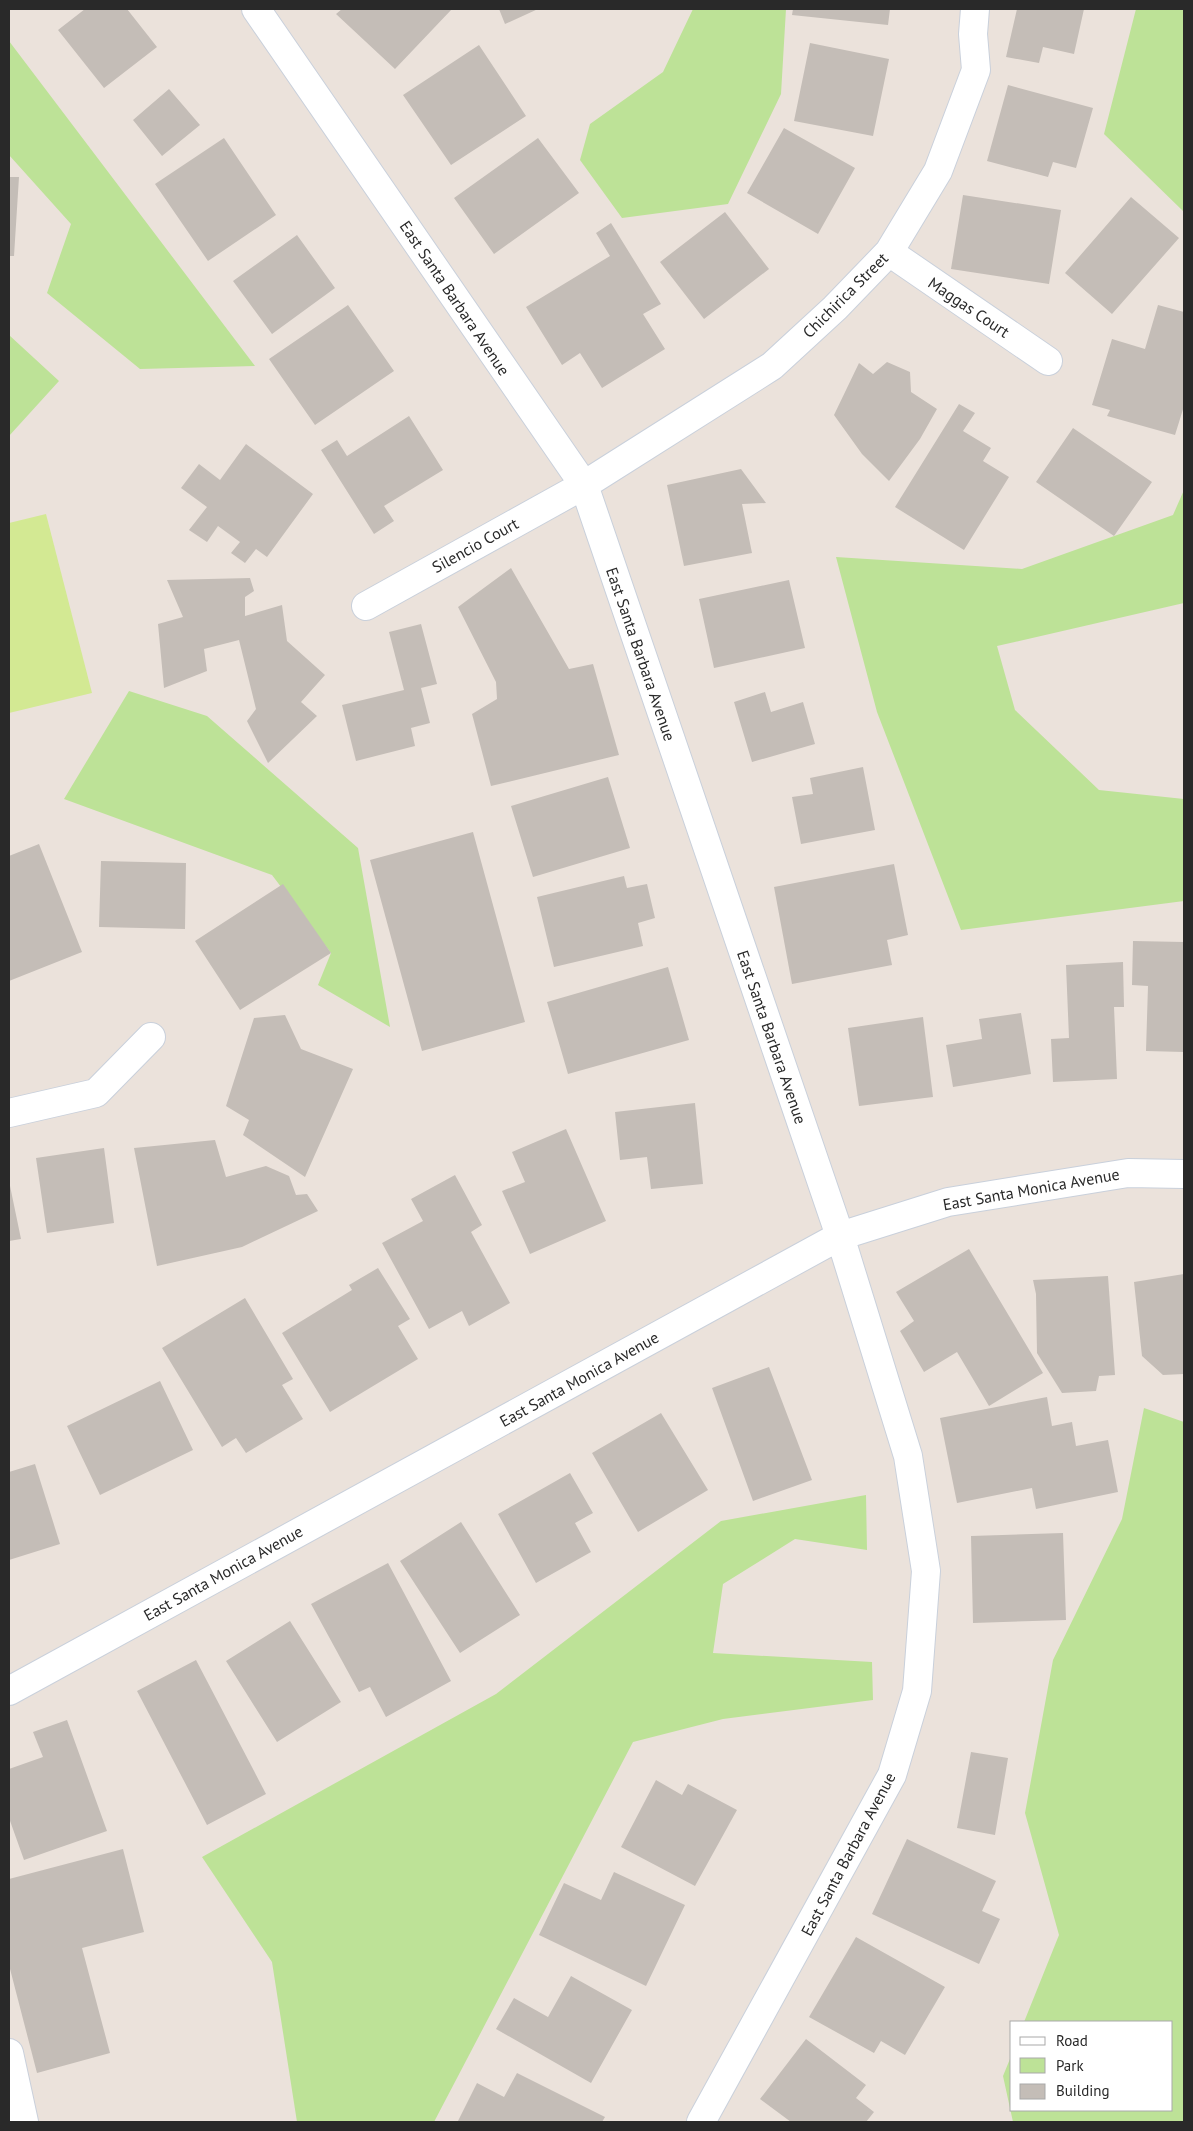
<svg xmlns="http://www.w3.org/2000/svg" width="1193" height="2131" font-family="'PT Sans',sans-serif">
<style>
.green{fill:#bde297}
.pitch{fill:#d3e993}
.building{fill:#c4bdb7}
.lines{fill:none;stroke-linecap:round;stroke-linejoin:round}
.minor-casing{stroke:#c9d0db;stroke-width:30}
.minor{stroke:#fff;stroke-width:28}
.labels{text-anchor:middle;stroke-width:5;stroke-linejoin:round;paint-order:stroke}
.street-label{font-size:16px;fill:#292929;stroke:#fff}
</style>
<rect width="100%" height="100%" fill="#ebe2db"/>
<path class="green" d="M693,9H786L781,94L728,204L622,218L580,160L590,124L663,72Z
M1136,9H1184V212L1104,134Z
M9,41L255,366L140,369L47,293L71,224L9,155Z
M9,335L59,381L9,436Z
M1184,490V603L997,646L1015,710L1099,790L1184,799V901L961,930L877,712L836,557L1022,569L1173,515Z
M129,691L207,716L358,848L390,1027L318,985L331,953L272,875L64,799Z
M1144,1408L1184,1422V2122H1013L1003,2076L1012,2054V2110H1172V2022H1024L1059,1935L1025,1813L1053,1660L1122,1519Z
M866,1495L867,1550L795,1539L723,1584L713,1653L872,1662L873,1700L723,1719L633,1742L434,2122H297L272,1962L202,1857L496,1694L721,1521Z"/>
<path class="pitch" d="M46,514L92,693L9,713V523Z"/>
<path class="building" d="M85,9H127L157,47L104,88L58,30Z
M342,9H452L395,69L336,14Z
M499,9H538L505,24Z
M793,9H890L888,25L792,15Z
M1017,9H1084L1074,54L1043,47L1039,63L1006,57Z
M810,43L889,59L873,136L794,121Z
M479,45L526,116L451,165L403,95Z
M1008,85L1093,108L1076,168L1053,162L1048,177L987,161Z
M169,89L200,125L162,156L133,120Z
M784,128L855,168L818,234L747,193Z
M224,138L276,215L208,261L155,184Z
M538,138L579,193L494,254L454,198Z
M9,177H19L14,256H9Z
M963,195L1061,210L1049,284L951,269Z
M1131,197L1179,238L1112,314L1065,273Z
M725,212L769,269L704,319L660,262Z
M611,223L661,304L643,314L665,349L602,388L580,353L562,365L526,307L610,256L596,233Z
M297,235L335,288L272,334L233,281Z
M348,305L394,371L315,425L269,359Z
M1158,305L1184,312V406L1175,435L1107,416L1110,410L1092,405L1112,339L1145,349Z
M887,362L910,372L911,392L937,409L920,439L889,481L862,454L834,415L859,363L873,374Z
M959,404L975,413L963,431L991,448L983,461L1009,477L964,550L895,507Z
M409,416L443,470L384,506L394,521L374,534L321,450L337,440L347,456Z
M1073,428L1152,482L1114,536L1036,482Z
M246,444L313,494L267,557L256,549L245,563L231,553L240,542L218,526L207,542L189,530L207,507L181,488L199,464L220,480Z
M741,469L766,503L742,504L752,553L684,566L667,485Z
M511,568L569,669L593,664L619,755L491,786L472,714L497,699L496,682L458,607Z
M250,578L254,591L245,597V616L282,605L287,641L325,675L301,702L317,716L268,763L247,721L256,709L239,640L204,649L207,671L164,688L158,624L183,617L167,580Z
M789,580L805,648L714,668L699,599Z
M421,624L437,684L421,688L430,723L411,728L415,746L356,761L342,705L404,690L389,632Z
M765,692L771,712L803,702L815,744L752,762L734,702Z
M863,767L875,830L801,844L792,797L813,794L810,778Z
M608,777L630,848L533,877L511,806Z
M473,832L525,1022L422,1051L370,860Z
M39,844L82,952L9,981V856Z
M101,861L186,863L185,929L99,927Z
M894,864L908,935L887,940L892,965L792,984L774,887Z
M624,876L627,888L647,884L655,918L638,923L643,946L554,967L537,897Z
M283,884L331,953L240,1010L195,941Z
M1133,941L1184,942V1052L1146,1051L1148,986L1132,985Z
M1123,962L1124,1007H1114L1117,1079L1053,1082L1051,1039L1069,1038L1066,965Z
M668,967L689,1040L568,1074L547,1002Z
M1021,1013L1031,1074L953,1087L946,1045L982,1039L979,1019Z
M285,1015L301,1049L353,1069L305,1177L243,1135L249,1120L226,1106L254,1018Z
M923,1017L933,1097L859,1106L848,1028Z
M695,1103L703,1184L651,1189L647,1157L620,1160L615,1112Z
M566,1129L606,1221L530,1254L502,1191L525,1182L512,1152Z
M215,1140L226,1177L266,1166L289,1176L296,1195L307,1194L318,1211L242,1247L157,1266L134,1148Z
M104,1148L114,1223L47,1233L36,1158Z
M455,1175L482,1225L471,1232L510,1303L469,1326L462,1311L429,1329L382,1243L423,1221L411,1199Z
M9,1181L21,1239L9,1241Z
M969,1249L1043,1373L989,1406L957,1352L924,1372L900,1331L914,1321L896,1292Z
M378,1268L410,1319L398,1326L418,1359L330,1412L282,1333L352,1290L349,1285Z
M1184,1274V1374L1163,1375L1142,1356L1134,1282Z
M1108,1276L1115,1375L1099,1376L1096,1391L1062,1393L1037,1353L1036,1294L1033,1280Z
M245,1298L293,1379L282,1385L303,1419L246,1453L236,1438L222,1447L162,1348Z
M769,1367L812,1480L753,1501L712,1388Z
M160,1381L193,1450L100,1495L67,1426Z
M1047,1397L1052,1426L1072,1422L1076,1446L1108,1440L1118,1492L1036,1509L1032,1488L957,1503L940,1418Z
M661,1413L708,1490L638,1532L592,1453Z
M35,1464L60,1544L9,1560V1472Z
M570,1473L593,1513L575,1523L591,1552L536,1583L498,1514Z
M461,1522L520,1615L460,1653L400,1561Z
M1063,1533L1066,1620L973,1623L971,1536Z
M388,1563L451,1681L386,1717L370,1687L359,1692L311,1604Z
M290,1621L341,1702L277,1742L226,1661Z
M196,1660L266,1794L207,1825L137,1691Z
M67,1720L107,1831L24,1860L9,1818V1769L43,1757L33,1732Z
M971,1752L1008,1758L995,1835L957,1828Z
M656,1780L682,1795L688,1784L737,1810L695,1886L621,1847Z
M907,1839L996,1881L982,1911L1000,1919L979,1964L872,1914Z
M123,1849L144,1932L82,1948L110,2053L37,2073L9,1965V1879Z
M614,1872L685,1905L646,1986L539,1935L564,1883L601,1900Z
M856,1937L945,1987L905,2055L881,2041L874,2053L809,2017Z
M571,1976L632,2010L591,2083L496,2029L514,1998L548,2017Z
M806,2039L866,2085L856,2098L874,2112L866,2122H791L760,2099Z
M517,2073L605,2117L602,2122L458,2121L477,2083L504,2097Z"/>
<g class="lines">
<g class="minor-casing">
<path id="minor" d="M256,9L584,485L840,1236L908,1456L926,1571L917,1691L892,1775L701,2122
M889,252L1048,361
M366,606L584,485L772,366L835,308L889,252L938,171L976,70L973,34L975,9
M9,1113L96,1093L151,1037
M9,1691L840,1236L948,1202L1128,1173L1184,1174
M9,2053L24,2122"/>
</g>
<use href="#minor" class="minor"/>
</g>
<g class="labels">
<g class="street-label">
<text transform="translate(845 295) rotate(-45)" y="6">Chichirica Street</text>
<text transform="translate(455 298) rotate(56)" y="6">East Santa Barbara Avenue</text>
<text transform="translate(969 307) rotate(34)" y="6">Maggas Court</text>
<text transform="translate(475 545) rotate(-29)" y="6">Silencio Court</text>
<text transform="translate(641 654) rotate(71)" y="6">East Santa Barbara Avenue</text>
<text transform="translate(772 1037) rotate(71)" y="6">East Santa Barbara Avenue</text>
<text transform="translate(1031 1189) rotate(-10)" y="6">East Santa Monica Avenue</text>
<text transform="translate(579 1379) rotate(-29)" y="6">East Santa Monica Avenue</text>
<text transform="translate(223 1573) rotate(-29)" y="6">East Santa Monica Avenue</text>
<text transform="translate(848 1854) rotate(-62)" y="6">East Santa Barbara Avenue</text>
</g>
</g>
<rect width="1193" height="2131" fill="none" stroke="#292929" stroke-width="20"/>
<rect x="1010" y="2021" width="162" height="90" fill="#ffffff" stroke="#a9a9a9"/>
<rect x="1020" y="2037" width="25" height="8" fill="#ffffff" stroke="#a9a9a9"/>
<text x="1056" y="2046" font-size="15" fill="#292929">Road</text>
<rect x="1020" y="2058" width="25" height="15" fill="#bde297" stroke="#a9a9a9"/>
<text x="1056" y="2071" font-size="15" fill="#292929">Park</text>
<rect x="1020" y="2084" width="25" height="15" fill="#c4bdb7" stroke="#a9a9a9"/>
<text x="1056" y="2096" font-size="15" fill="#292929">Building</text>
</svg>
